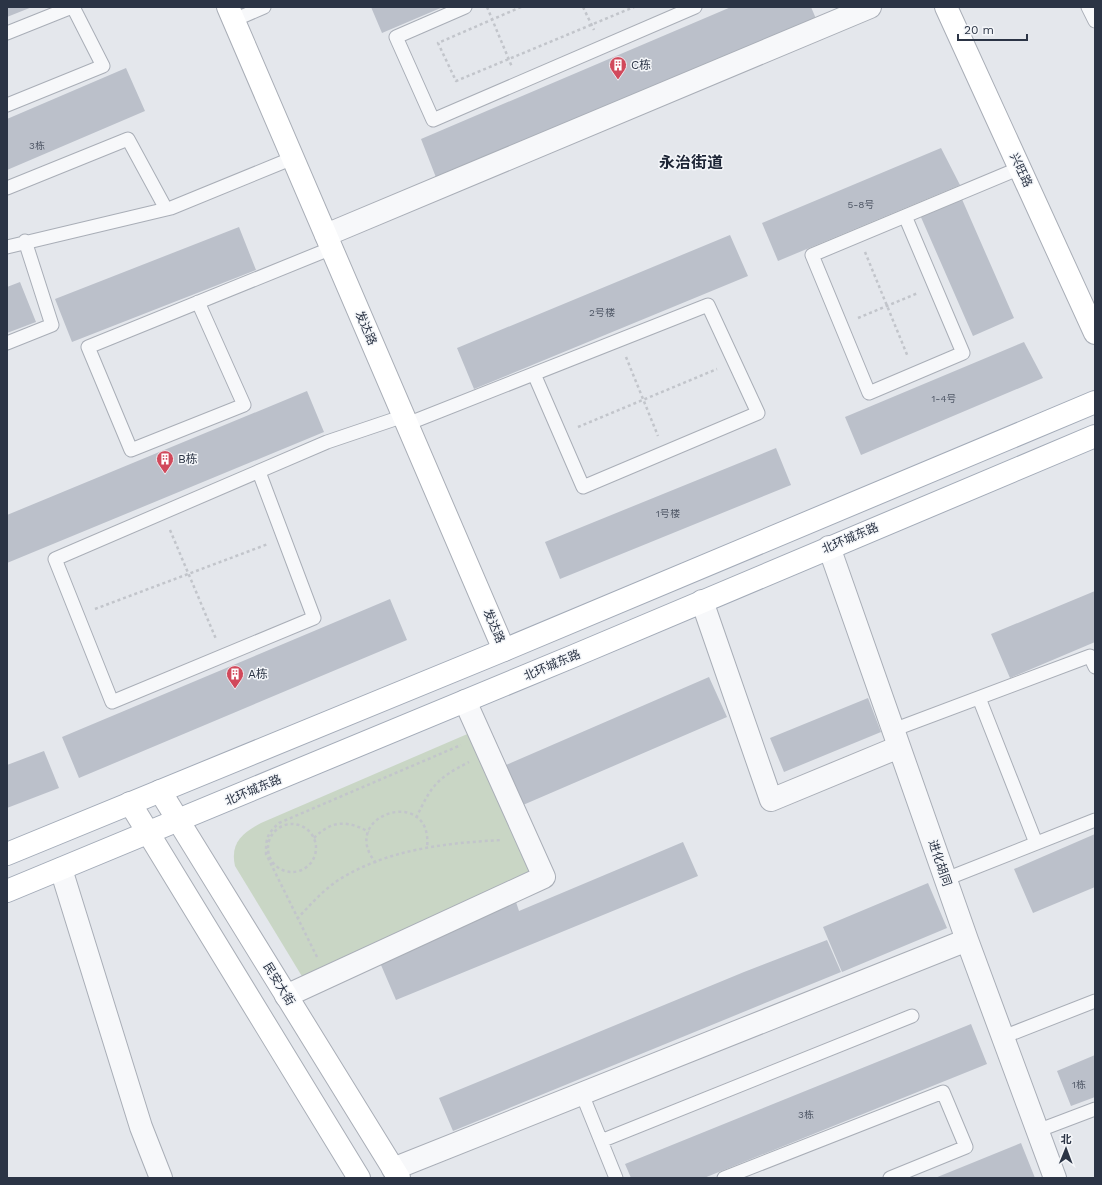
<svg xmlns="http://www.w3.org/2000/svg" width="1102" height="1185" font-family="'Work Sans','Noto Sans SC',sans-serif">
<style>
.green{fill:#c9d6c5}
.building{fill:#bbc0ca}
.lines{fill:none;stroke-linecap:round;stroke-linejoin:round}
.lane-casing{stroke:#a9aeb7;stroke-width:15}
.street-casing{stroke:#a9aeb7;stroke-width:24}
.secondary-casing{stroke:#a9aeb7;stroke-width:24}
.primary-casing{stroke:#a3abb8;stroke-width:24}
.path{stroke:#c2c5cb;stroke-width:2.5;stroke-dasharray:3 3;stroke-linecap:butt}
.lane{stroke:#f7f8fa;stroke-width:13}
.street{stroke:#f7f8fa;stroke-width:22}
.secondary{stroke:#fff;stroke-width:22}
.primary{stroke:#fff;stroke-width:22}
.labels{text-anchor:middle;stroke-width:3;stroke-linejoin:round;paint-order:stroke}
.number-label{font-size:10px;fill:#4f5766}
.poi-label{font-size:12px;fill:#2b3445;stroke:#f4f6f9;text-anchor:start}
.street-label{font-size:12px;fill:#2b3445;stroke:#f4f6f9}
.district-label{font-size:16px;font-weight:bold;fill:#1d2536;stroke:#f4f6f9}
</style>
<rect width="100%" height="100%" fill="#e4e7ec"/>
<path class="green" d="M472,732L534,872L303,978L235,866C230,843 242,833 261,823Z"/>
<path class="building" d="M7,7H32L7,17Z
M371,7H443L382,33Z
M731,7H811L817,21L437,180L421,139Z
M126,68L145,111L7,170V119Z
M941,148L960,185L778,261L762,223Z
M961,197L1014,318L973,336L920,215Z
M239,227L256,270L72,342L55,299Z
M730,235L748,276L474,389L457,348Z
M20,282L36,322L7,333V287Z
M1024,342L1043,378L861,455L845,417Z
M307,391L324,432L7,563V515Z
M776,448L791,485L560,579L545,542Z
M1095,591V642L1010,678L991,634Z
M390,599L407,640L79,778L62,737Z
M709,677L727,717L523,805L506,765Z
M868,698L881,732L784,772L770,738Z
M44,751L59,788L7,808V765Z
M1095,834V887L1033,913L1014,869Z
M683,842L698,876L396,1000L378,958L516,902L519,911Z
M928,883L947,928L842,972L823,927Z
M827,940L841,972L453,1131L439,1098L744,972Z
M971,1024L987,1064L704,1178H631L625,1164Z
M1095,1055V1097L1071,1106L1057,1071Z
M1021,1143L1035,1178H935Z"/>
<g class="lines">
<g class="lane-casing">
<path id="lane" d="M465,7L396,37L433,120L695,7
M1088,7L1095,21
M234,20L264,7
M7,33L72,7
M7,105L103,66L73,7
M7,188L128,139L166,209
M905,216L963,353L869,393L812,255L1020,168
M7,247L171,208L293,158
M198,302L244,405L131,450L88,347L332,248
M7,343L52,325L25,241
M407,424L708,305L758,413L583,487L534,374
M259,472L314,618L112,702L55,559L327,442L404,416
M979,698L1036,843
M893,730L1090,656L1095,667
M946,879L1095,820
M1003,1037L1095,1001
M582,1094L616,1178
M1037,1131L1095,1109
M601,1141L912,1016
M724,1178L943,1092L966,1147L890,1178"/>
</g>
<g class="street-casing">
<path id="street" d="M326,235L870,7
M829,547L967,940L1055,1178
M702,601L771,800L899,747
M61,869L141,1127L161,1178
M286,996L544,877L465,701
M393,1169L967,940"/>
</g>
<g class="secondary-casing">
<path id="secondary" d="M228,7L504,650
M946,7L1095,333
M160,791L399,1178
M130,803L359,1178"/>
</g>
<g class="primary-casing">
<path id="primary" d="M7,854L504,650L1095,402
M7,891L576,655L1095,436"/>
</g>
<path class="path" d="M487,7L512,67
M521,7L438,43L456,81L634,7
M583,7L594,30
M865,252L908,357
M858,318L918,293
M626,357L658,436
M578,427L717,369
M170,530L216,639
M95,609L268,544
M416,818C432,785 436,779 469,762
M268 848a24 24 0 1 1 48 0a24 24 0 1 1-48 0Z
M314,838C332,820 347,820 369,832
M376,863C336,815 434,784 427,848
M297,919C310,905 323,890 340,879C389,849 446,843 502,840
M317,957L266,854C266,838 267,834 279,823L461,745"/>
<use href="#lane" class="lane"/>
<use href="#street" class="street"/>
<use href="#secondary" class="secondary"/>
<use href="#primary" class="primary"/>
</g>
<defs>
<g id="building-pin" transform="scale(0.9)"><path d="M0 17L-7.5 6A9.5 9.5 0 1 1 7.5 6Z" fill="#d1495b" stroke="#f4f6f9"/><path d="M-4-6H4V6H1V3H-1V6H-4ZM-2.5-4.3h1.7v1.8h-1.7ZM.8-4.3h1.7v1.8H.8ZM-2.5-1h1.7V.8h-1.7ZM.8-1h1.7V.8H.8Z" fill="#fff"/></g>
</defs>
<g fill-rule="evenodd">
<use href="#building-pin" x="618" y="65"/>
<use href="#building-pin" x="165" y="459"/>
<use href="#building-pin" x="235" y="674"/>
</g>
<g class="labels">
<g class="number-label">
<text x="37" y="149">3栋</text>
<text x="861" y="208">5-8号</text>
<text x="602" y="316">2号楼</text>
<text x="944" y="402">1-4号</text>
<text x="668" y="517">1号楼</text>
<text x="1079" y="1088">1栋</text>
<text x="806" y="1118">3栋</text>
</g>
<g class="poi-label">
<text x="631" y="69">C栋</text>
<text x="178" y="463">B栋</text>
<text x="248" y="678">A栋</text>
</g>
<g class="street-label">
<text transform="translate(1021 170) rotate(65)" y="4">兴旺路</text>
<text transform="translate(366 328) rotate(67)" y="4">发达路</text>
<text transform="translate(850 538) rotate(-23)" y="4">北环城东路</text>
<text transform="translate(494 626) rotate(67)" y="4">发达路</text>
<text transform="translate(552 665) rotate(-23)" y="4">北环城东路</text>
<text transform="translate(253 790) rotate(-23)" y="4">北环城东路</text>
<text transform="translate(940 863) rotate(71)" y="4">进化胡同</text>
<text transform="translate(279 984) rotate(58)" y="4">民安大街</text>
</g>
<g class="district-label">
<text x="691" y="168">永治街道</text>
</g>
</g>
<rect width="1102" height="1185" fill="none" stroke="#2b3445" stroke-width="16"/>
<g transform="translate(1066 1149) rotate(1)" stroke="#f4f6f9" stroke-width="3" paint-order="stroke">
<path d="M0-3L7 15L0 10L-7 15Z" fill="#2b3445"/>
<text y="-6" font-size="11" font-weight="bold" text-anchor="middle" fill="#2b3445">北</text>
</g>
<path d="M958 34v6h69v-6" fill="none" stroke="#2b3445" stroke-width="2"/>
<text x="964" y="34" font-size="12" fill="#2b3445" stroke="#f4f6f9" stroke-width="3" paint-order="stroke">20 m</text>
</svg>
